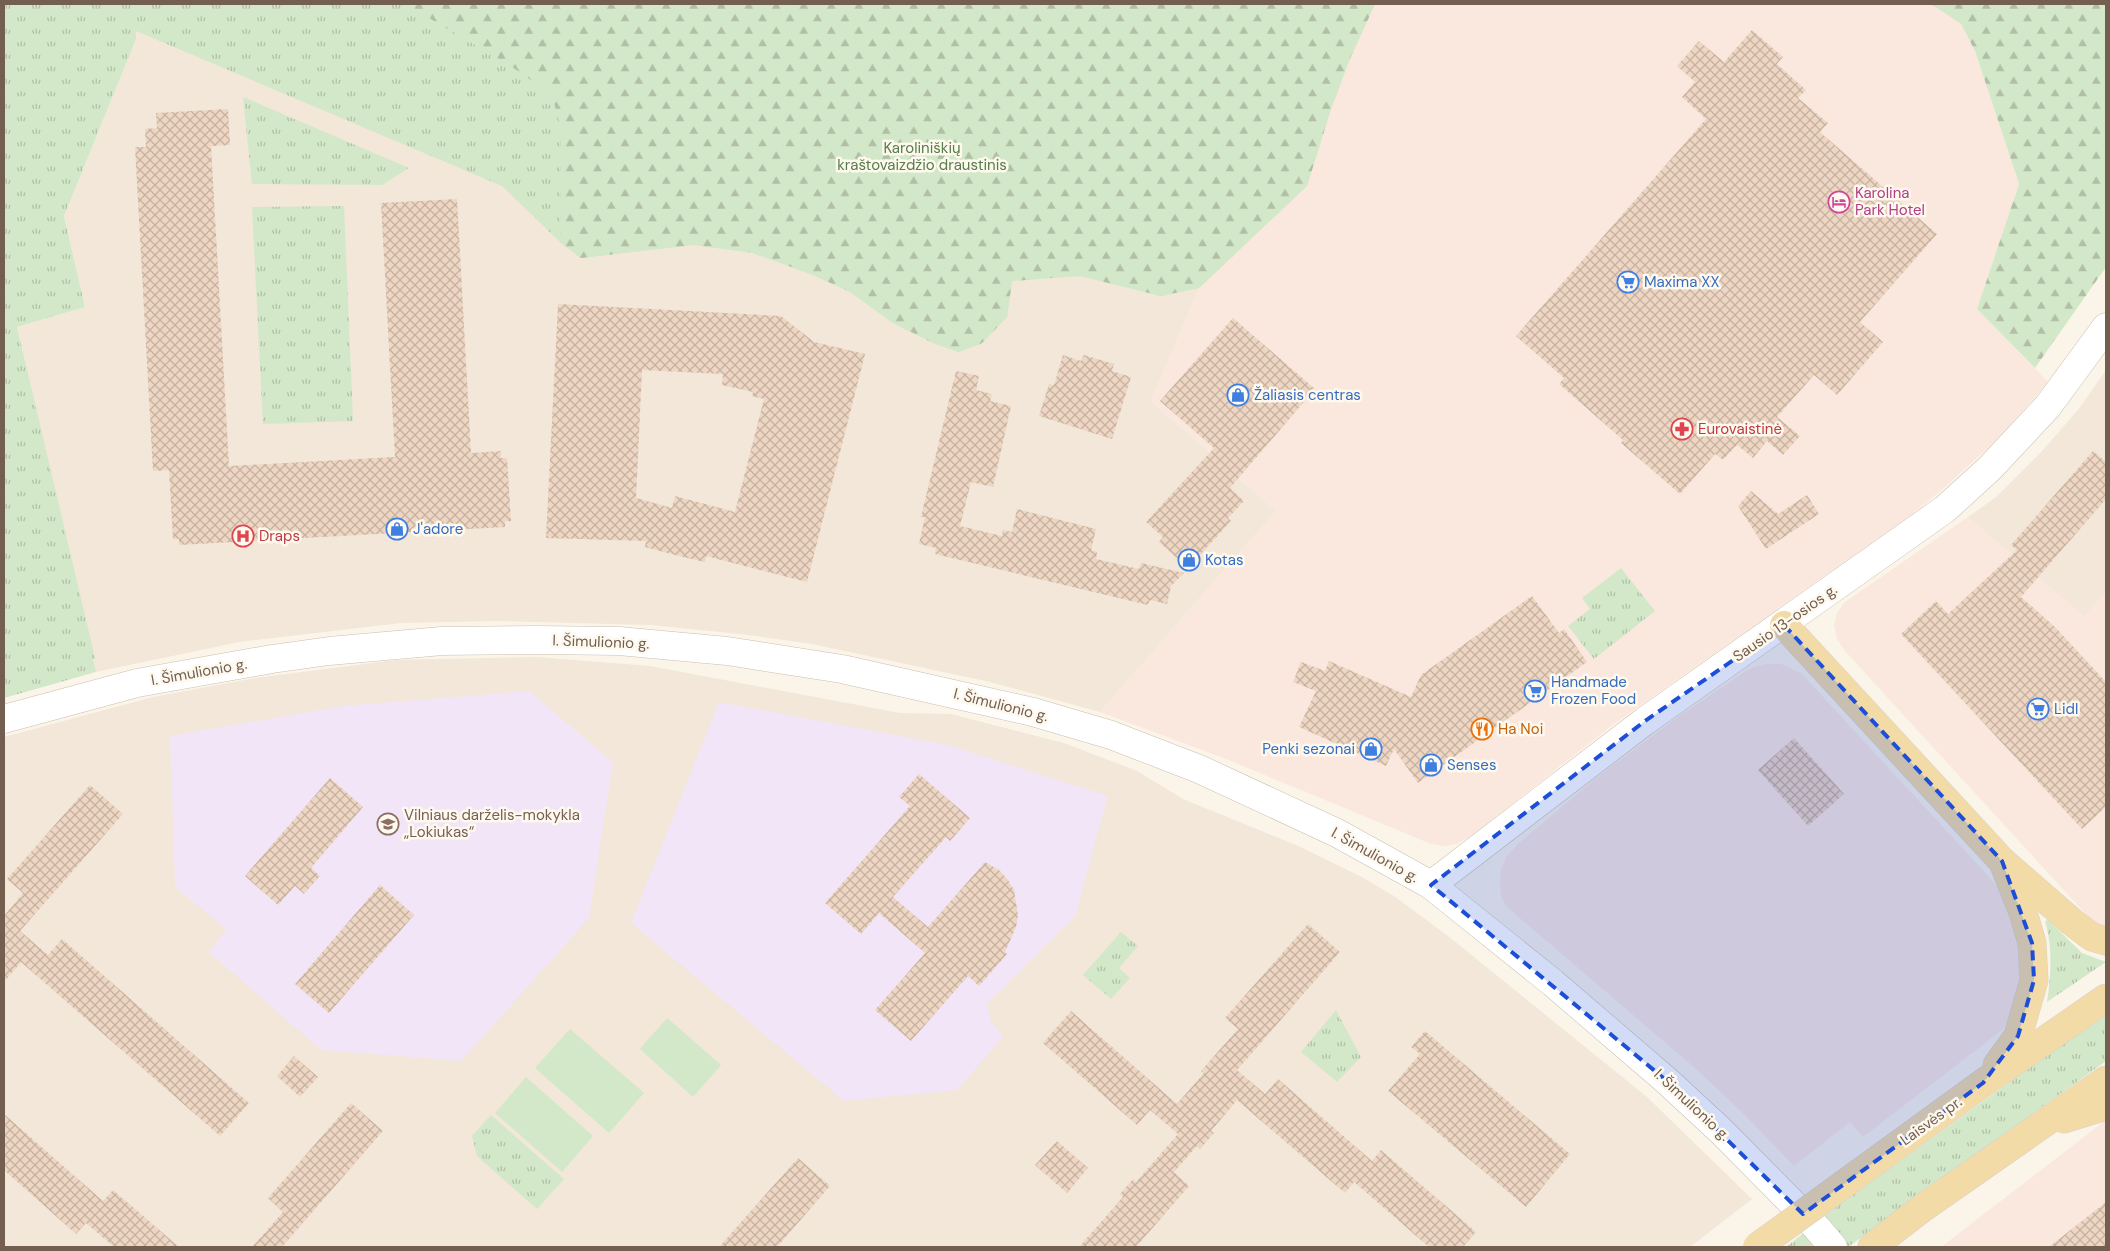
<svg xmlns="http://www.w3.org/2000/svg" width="2110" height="1251" font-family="'DM Sans',sans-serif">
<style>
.residential{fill:#f2e7d8}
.commercial{fill:#fae8de}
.education{fill:#f2e5f7}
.grass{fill:url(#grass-tufts)}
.forest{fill:url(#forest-firs)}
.garden{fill:#d3e8c8}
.building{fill:url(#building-cross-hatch);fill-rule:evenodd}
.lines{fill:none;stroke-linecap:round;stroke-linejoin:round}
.minor-casing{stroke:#ccbeb0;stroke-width:29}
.major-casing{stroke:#d8d2ce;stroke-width:29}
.minor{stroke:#fff;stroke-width:28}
.major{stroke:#f3dba7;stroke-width:28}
.major-bridge-casing{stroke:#d8d2ce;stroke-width:29;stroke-linecap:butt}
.major-bridge{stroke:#f3dba7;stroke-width:28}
.marked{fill:#1d4ed8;fill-opacity:0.2;stroke:#1d4ed8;stroke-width:4;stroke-dasharray:10 6;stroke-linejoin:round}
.labels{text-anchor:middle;stroke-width:5;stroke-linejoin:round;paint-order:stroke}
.park-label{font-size:15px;fill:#567d4a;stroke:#fef9ef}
.hotel-label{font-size:15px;fill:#b23c85;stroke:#fef9ef;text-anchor:start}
.shop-label{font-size:15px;fill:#366cbe;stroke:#fef9ef;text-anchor:start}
.health-label{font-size:15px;fill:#be3a42;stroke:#fef9ef;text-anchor:start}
.street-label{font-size:15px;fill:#735e4f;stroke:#fef9ef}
.food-label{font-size:15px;fill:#c56008;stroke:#fef9ef;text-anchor:start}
.education-label{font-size:15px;fill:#785e54;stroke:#fef9ef;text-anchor:start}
</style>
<defs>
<pattern id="grass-tufts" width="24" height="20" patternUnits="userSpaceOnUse" patternTransform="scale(1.25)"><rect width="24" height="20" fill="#d3e8c8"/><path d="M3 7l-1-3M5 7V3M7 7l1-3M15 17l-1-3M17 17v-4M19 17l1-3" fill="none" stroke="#b0bfa5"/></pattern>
<pattern id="forest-firs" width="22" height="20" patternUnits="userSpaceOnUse" patternTransform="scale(1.25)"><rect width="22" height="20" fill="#d3e8c8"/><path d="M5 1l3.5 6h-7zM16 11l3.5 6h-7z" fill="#b0bfa5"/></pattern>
<pattern id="building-cross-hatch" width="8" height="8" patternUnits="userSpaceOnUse" patternTransform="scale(1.25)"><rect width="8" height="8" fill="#eed6c3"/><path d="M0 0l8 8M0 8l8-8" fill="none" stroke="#c5b1a1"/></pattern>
</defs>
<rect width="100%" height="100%" fill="#fbf5e9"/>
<g class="residential">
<polygon points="135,4 405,4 581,258 694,245 753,253 813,275 850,292 893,323 933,343 1012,281 1080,276 1161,296 1199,288 1151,401 1276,511 1100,712 990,682 812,644 740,634 650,625 498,621 401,623 239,642 96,672 17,327 85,307 64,216 136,39"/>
<polygon points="2106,370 2106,591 2084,617 1968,517 1996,497 2042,451 2078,410"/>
<polygon points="537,657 650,666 900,713 951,714 1064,743 1137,771 1183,799 1296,845 1360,876 1394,896 1448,936 1647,1097 1752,1199 1690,1247 4,1247 4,737 153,697 255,678 396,660"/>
</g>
<g class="commercial">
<polygon points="1375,4 1931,4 1961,24 1975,51 2019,184 1977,309 2048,382 2021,413 1991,445 1944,488 1912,514 1610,727 1470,837 1456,844 1444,846 1431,844 1226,759 1100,712 1276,511 1151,401 1199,288 1307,186 1331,109 1349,61"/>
<polygon points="1968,517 2084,616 2106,591 2106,929 2092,921 1844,650 1837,639 1834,625 1837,613 1845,602"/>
<polygon points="1768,664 1781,664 1801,673 1990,878 2014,908 2024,979 2006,1027 1863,1137 1850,1122 1794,1166 1746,1116 1695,1068 1506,906 1501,896 1500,883 1501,869 1506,857 1519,843 1595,779 1675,719 1743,673 1756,666"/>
<polygon points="2106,1120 2106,1247 1941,1247 1950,1240"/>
</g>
<g class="education">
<polygon points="529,691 613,762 589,918 461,1061 321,1050 209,952 226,929 175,887 170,736 343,706"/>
<polygon points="719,702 948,745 1108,796 1075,916 987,1004 991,1021 1003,1037 957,1090 844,1101 631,923"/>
</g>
<g class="grass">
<polygon points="4,4 1375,4 1349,61 1331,109 1307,186 1199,288 1161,296 1080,276 1012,281 1007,317 982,343 959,352 933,343 893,323 850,292 813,275 753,253 694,245 581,258 560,242 502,186 136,31 136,39 64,216 85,307 17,327 95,658 93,659 96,672 4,698"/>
<polygon points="243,97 409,168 382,185 252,184"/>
<polygon points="344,206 353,421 263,424 252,207"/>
<polygon points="1621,568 1655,611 1594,659 1568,626 1590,609 1582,598"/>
<path d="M2048,920L2082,953L2106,962L2047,1002C2051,975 2053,948 2045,921Z"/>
<polygon points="1121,932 1138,946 1119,968 1130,978 1111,999 1083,975"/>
<polygon points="1336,1010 1361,1057 1337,1082 1301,1052"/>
<polygon points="2106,1013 2106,1061 1848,1247 1786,1247 1835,1208"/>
<polygon points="491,1115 564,1179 537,1209 477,1156 472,1136"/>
</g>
<g class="forest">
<polygon points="405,4 1375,4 1349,61 1331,109 1307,186 1199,288 1161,296 1080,276 1012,281 1007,317 982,343 959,352 933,343 893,323 850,292 813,275 753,253 694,245 581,258 560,242 561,129 552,95 508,64"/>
<polygon points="1931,4 2106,4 2106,267 2035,368 1977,309 2019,184 1975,51 1961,24"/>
</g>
<g class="garden">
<polygon points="667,1018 721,1065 693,1097 640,1049"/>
<polygon points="570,1029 644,1093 609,1133 535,1068"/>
<polygon points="526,1077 593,1136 562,1172 495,1113"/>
</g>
<g class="building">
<polygon points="1752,30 1783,57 1777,64 1806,90 1798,98 1828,123 1820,132 1937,234 1860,322 1883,342 1837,395 1814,375 1777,417 1800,436 1783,455 1767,441 1753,458 1737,445 1723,460 1715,454 1680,494 1621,443 1623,440 1559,384 1564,378 1516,336 1706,119 1682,97 1695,82 1677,66 1699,41 1724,62"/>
<polygon points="228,109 230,145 211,146 229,466 395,457 381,203 457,199 471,453 501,451 501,458 507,458 511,521 505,521 505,527 179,545 179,539 173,539 169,470 153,471 135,147 146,147 145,129 157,128 156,113"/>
<path d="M558,304L781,316L814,342L865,354L807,582L706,556L705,562L679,556L645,547L646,541L546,538ZM642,370L723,374L722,385L753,392L752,396L764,399L735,512L675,496L672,508L636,498Z"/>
<polygon points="1233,318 1315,389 1230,488 1244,501 1228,518 1231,521 1188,568 1159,542 1163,537 1146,522 1214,448 1160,401"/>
<polygon points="1063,355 1081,361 1084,355 1114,364 1112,371 1131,377 1112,439 1039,416 1049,384 1054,385"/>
<polygon points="956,371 979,376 976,390 992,394 990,401 1011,406 993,487 971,482 960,526 1002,536 1003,530 1012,532 1017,509 1096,529 1091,550 1097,552 1096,559 1139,569 1141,563 1184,573 1171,586 1167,604 1150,600 1148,605 935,554 936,548 919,544 925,517 921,517"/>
<polygon points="2093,451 2106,462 2106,499 2021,597 2055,627 2106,682 2106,807 2082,829 1901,634 1936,601 1948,614 2017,550 2011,545"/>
<polygon points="1751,491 1778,514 1807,495 1819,514 1766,549 1738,506"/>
<polygon points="1532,596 1559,633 1564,629 1587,662 1418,783 1394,749 1386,766 1299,727 1316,691 1293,682 1301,662 1325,671 1329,661 1411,697 1421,675"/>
<polygon points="1794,738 1844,794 1808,826 1758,770"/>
<polygon points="919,774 970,818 950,841 946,837 893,897 928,927 985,862 999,870 1008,880 1014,890 1018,915 1016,927 1005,952 1007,954 979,986 968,976 911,1041 875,1010 925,953 879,913 861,934 825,903 910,806 899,797"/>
<polygon points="330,778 363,807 311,868 320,876 304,894 295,886 278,905 245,876"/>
<polygon points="90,785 123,814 20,931 48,955 62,939 249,1103 220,1136 21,962 4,982 4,916 23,893 7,879"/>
<polygon points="380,885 414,915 329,1013 295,984"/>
<polygon points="1308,924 1340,952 1237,1070 1265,1094 1278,1079 1372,1161 1381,1150 1476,1232 1463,1247 1429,1247 1354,1182 1345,1193 1237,1100 1211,1131 1214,1133 1200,1149 1197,1146 1174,1172 1189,1186 1136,1247 1079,1247 1123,1197 1120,1194 1133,1179 1136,1182 1178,1134 1150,1110 1137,1125 1043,1043 1071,1011 1177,1104 1204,1073 1201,1071 1238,1029 1225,1018"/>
<polygon points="1425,1031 1570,1154 1526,1207 1388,1091 1420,1054 1411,1047"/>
<polygon points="294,1056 318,1077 300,1097 277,1076"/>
<polygon points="351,1103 383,1131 282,1247 252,1247 283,1212 268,1198"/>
<polygon points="4,1114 103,1201 113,1190 179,1247 114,1247 86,1223 76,1234 4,1170"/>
<polygon points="1057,1141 1088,1168 1067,1193 1035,1165"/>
<polygon points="798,1158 830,1186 777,1247 719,1247"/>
<polygon points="2106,1202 2106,1247 2049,1247"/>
</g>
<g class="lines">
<g class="minor-casing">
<g id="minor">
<polyline points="4,719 137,683 272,659 329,651 442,641 536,640 619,641 727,651 842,669 1033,712 1111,735 1199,769 1337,833 1431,885 1553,983 1667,1081 1721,1131 1817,1228 1833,1247"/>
<polyline points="1431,885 1645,721 1945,509 1989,469 2048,406 2106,327"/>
</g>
</g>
<g class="major-casing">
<g id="major">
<polyline points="1784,625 2002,861 2072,922 2092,937 2106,941"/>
<polyline points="1997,1065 2018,1036 2034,980 2032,943 2023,912 2005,867"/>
<polyline points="2064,1119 2106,1106"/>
<polyline points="1884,1155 1983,1083 2106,998"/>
<polyline points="1872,1247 1924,1207 2106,1080"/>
</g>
</g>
<use href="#minor" class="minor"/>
<use href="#major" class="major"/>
<g class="major-bridge-casing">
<polyline id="major-bridge" points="1757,1247 1884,1155"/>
</g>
<use href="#major-bridge" class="major-bridge"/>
</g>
<path class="marked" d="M1784,625L2002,861L2032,943L2034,980L2018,1036L1983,1083L1803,1214L1667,1081L1431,885L1645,721Z"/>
<defs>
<g id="hotel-ring" transform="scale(1.125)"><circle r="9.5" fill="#fef9ef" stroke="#d1479c" stroke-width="1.5"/><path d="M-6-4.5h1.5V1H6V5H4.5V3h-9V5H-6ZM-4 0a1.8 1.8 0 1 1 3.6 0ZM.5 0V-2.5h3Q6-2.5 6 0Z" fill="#d1479c"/></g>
<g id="supermarket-ring" transform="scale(1.125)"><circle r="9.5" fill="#fef9ef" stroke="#3f7fe0" stroke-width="1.5"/><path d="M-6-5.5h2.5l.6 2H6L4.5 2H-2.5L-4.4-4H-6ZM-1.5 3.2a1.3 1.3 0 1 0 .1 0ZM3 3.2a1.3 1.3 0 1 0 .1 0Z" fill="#3f7fe0"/></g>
<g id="shop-ring" transform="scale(1.125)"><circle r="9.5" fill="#fef9ef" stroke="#3f7fe0" stroke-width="1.5"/><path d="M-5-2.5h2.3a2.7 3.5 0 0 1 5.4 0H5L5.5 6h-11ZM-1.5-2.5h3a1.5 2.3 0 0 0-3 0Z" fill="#3f7fe0"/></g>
<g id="pharmacy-ring" transform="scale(1.125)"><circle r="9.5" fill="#fef9ef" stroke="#e0444e" stroke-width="1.5"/><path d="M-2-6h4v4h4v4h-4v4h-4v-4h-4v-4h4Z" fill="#e0444e"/></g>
<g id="hospital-ring" transform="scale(1.125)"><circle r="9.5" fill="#fef9ef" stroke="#e0444e" stroke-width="1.5"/><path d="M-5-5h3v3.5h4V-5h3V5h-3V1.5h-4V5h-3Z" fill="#e0444e"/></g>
<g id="restaurant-ring" transform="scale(1.125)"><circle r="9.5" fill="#fef9ef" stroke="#e8710a" stroke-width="1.5"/><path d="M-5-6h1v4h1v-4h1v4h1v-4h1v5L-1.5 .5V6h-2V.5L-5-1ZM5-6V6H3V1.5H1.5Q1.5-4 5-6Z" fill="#e8710a"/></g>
<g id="school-ring" transform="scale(1.125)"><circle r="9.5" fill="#fef9ef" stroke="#8d6e63" stroke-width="1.5"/><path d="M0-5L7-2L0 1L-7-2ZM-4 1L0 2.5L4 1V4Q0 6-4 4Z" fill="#8d6e63"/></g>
</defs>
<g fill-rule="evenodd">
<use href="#hotel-ring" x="1839" y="202"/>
<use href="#supermarket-ring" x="1628" y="282"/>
<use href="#shop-ring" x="1238" y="395"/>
<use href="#pharmacy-ring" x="1682" y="429"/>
<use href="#shop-ring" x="397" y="529"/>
<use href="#hospital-ring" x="243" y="536"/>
<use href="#shop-ring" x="1189" y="560"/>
<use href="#supermarket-ring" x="1535" y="691"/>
<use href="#supermarket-ring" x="2038" y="709"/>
<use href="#restaurant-ring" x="1482" y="729"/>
<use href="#shop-ring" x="1371" y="749"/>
<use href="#shop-ring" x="1431" y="765"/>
<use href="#school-ring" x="388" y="824"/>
</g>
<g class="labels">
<g class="park-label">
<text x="922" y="153">Karoliniškių<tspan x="922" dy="17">kraštovaizdžio draustinis</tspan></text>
</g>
<g class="hotel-label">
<text x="1855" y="198">Karolina<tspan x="1855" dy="17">Park Hotel</tspan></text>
</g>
<g class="shop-label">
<text x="1644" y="287">Maxima XX</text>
<text x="1254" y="400">Žaliasis centras</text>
<text x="413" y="534">J'adore</text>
<text x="1205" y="565">Kotas</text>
<text x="1551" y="687">Handmade<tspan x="1551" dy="17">Frozen Food</tspan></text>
<text x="2054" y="714">Lidl</text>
<text x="1355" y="754" text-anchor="end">Penki sezonai</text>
<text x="1447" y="770">Senses</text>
</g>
<g class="health-label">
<text x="1698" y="434">Eurovaistinė</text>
<text x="259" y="541">Draps</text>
</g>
<g class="street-label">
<text transform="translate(1785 623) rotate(-35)" y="5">Sausio 13-osios g.</text>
<text transform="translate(601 642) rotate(2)" y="5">I. Šimulionio g.</text>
<text transform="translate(199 672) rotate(-10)" y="5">I. Šimulionio g.</text>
<text transform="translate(1001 705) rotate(14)" y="5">I. Šimulionio g.</text>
<text transform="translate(1375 855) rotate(29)" y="5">I. Šimulionio g.</text>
<text transform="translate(1692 1105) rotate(43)" y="5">I. Šimulionio g.</text>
<text transform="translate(1931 1121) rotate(-36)" y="5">Laisvės pr.</text>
</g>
<g class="food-label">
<text x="1498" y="734">Ha Noi</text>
</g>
<g class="education-label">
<text x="404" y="820">Vilniaus darželis-mokykla<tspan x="404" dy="17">„Lokiukas“</tspan></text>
</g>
</g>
<rect width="2110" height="1251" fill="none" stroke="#735e4f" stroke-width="10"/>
</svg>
